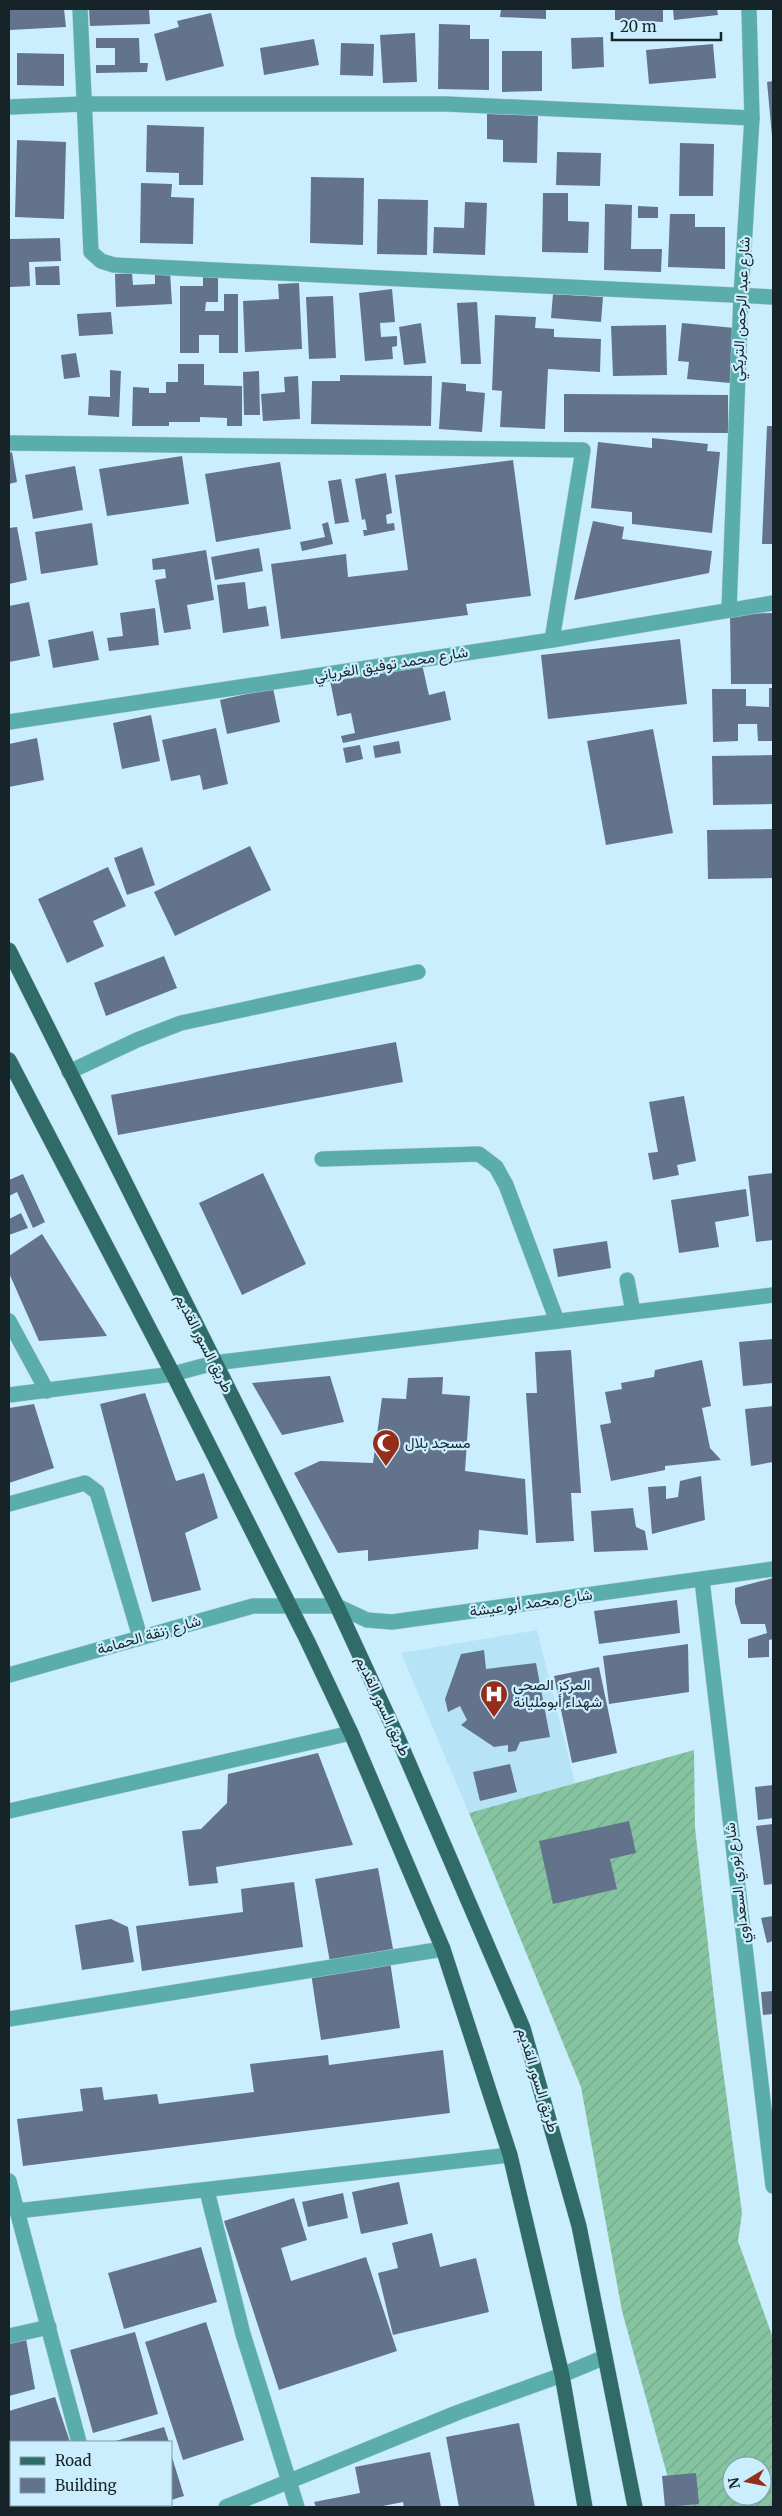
<svg xmlns="http://www.w3.org/2000/svg" width="782" height="2516" font-family="Merriweather,Vazirmatn,serif">
<style>
.built{fill:#b6e3f6}
.garden{fill:url(#garden-furrows);fill-rule:evenodd}
.building{fill:#63738b}
.lines{fill:none;stroke-linecap:round;stroke-linejoin:round}
.minor-casing{stroke:#aacad7;stroke-width:16}
.major-casing{stroke:#aacad7;stroke-width:16}
.minor{stroke:#5aadaa;stroke-width:15}
.major{stroke:#306b68;stroke-width:15}
.labels{text-anchor:middle;stroke-width:4.5;stroke-linejoin:round;paint-order:stroke}
.street-label{font-size:15px;fill:#162429;stroke:#caeefd}
.poi-label{font-size:15px;fill:#162429;stroke:#caeefd;text-anchor:start}
</style>
<defs>
<pattern id="garden-furrows" width="10" height="10" patternUnits="userSpaceOnUse" patternTransform="scale(1.25)"><rect width="10" height="10" fill="#86c4a1"/><path d="M-1 1l2-2M0 10L10 0M9 11l2-2" fill="none" stroke="#73a88b"/></pattern>
</defs>
<rect width="100%" height="100%" fill="#caeefd"/>
<polygon class="built" points="537,1630 575,1783 469,1813 401,1653"/>
<path class="garden" d="M694,1750L695,1828L717,2025L742,2213L738,2241L773,2338V2507H676L622,2311L581,2087L469,1813ZM732,2466H762V2496H732Z"/>
<g class="building">
<polygon points="9,9 64,9 66,27 10,30"/>
<polygon points="89,9 149,9 150,24 90,26"/>
<polygon points="501,9 546,9 546,19 500,17"/>
<polygon points="615,9 663,9 663,22 615,20"/>
<polygon points="673,9 717,9 718,15 674,20"/>
<polygon points="211,13 224,66 166,81 154,34 179,27 177,21"/>
<polygon points="439,24 470,25 470,39 489,39 489,90 438,89"/>
<polygon points="415,33 417,82 383,83 380,35"/>
<polygon points="603,37 604,67 572,69 571,38"/>
<polygon points="96,38 139,38 140,63 148,63 147,72 96,73 96,65 115,65 115,48 96,48"/>
<polygon points="314,39 319,65 264,75 260,48"/>
<polygon points="341,43 374,44 373,76 340,75"/>
<polygon points="713,44 716,78 649,84 646,50"/>
<polygon points="502,51 542,51 542,91 502,92"/>
<polygon points="17,53 64,54 64,86 17,85"/>
<polygon points="773,81 773,136 772,136 767,82"/>
<polygon points="487,114 538,115 537,163 503,162 503,140 487,139"/>
<polygon points="147,125 204,127 203,185 179,185 179,173 146,172"/>
<polygon points="17,140 66,142 64,219 15,217"/>
<polygon points="680,143 714,144 713,196 679,196"/>
<polygon points="557,152 601,153 600,186 556,185"/>
<polygon points="311,177 364,178 363,245 310,243"/>
<polygon points="141,183 172,184 171,197 194,198 193,244 140,243"/>
<polygon points="543,193 568,193 568,221 589,222 588,253 542,252"/>
<polygon points="378,199 428,200 427,255 377,254"/>
<polygon points="465,202 487,203 485,255 433,253 434,227 464,228"/>
<polygon points="605,204 632,205 631,249 662,249 661,272 604,270"/>
<polygon points="638,206 658,207 658,218 638,218"/>
<polygon points="670,214 695,214 695,227 725,227 725,269 668,267"/>
<polygon points="60,238 61,261 29,262 30,286 10,287 9,239"/>
<polygon points="59,266 60,285 36,285 35,267"/>
<polygon points="155,272 170,272 172,304 116,307 115,274 132,273 133,285 155,284"/>
<polygon points="203,274 218,274 218,302 206,302 205,311 224,311 224,294 238,294 238,353 219,353 219,335 199,335 199,353 180,353 180,286 203,286"/>
<polygon points="299,283 302,349 245,352 243,301 279,299 278,284"/>
<polygon points="392,289 395,322 380,323 381,337 397,336 397,346 392,347 393,359 365,361 359,293"/>
<polygon points="553,294 603,297 601,322 551,318"/>
<polygon points="333,296 336,358 309,359 306,297"/>
<polygon points="477,302 481,364 461,364 457,303"/>
<polygon points="111,312 113,334 79,336 77,314"/>
<polygon points="495,315 536,317 535,328 554,329 554,337 601,339 600,372 548,369 545,429 500,427 502,391 492,390"/>
<polygon points="421,323 426,363 404,365 399,327"/>
<polygon points="682,323 735,328 730,383 687,379 689,362 678,361"/>
<polygon points="666,325 667,375 613,376 611,326"/>
<polygon points="76,353 80,377 64,379 61,355"/>
<polygon points="178,364 204,364 204,385 242,386 242,426 227,426 227,418 200,417 200,422 169,422 169,426 132,426 133,387 149,388 149,393 166,393 166,382 178,382"/>
<polygon points="110,370 121,371 119,417 88,415 89,396 110,397"/>
<polygon points="259,371 260,415 244,415 243,372"/>
<polygon points="340,375 432,376 431,426 311,424 312,381 340,381"/>
<polygon points="298,376 300,419 263,421 261,394 285,392 284,377"/>
<polygon points="442,382 466,384 466,391 485,393 482,432 439,429"/>
<polygon points="564,394 728,395 728,433 564,432"/>
<polygon points="767,426 773,426 773,544 762,544"/>
<polygon points="652,438 708,444 707,451 720,452 712,533 632,524 632,512 591,508 598,442 652,448"/>
<polygon points="12,452 17,482 9,484 9,453"/>
<polygon points="182,456 189,504 107,516 99,469"/>
<polygon points="513,460 531,596 466,604 468,615 281,639 271,564 346,554 348,577 408,570 395,475"/>
<polygon points="280,462 291,529 216,542 205,474"/>
<polygon points="75,466 83,510 33,519 25,475"/>
<polygon points="386,473 392,513 386,515 387,524 394,523 395,530 364,536 363,530 367,530 365,519 362,520 355,479"/>
<polygon points="341,479 349,522 335,524 328,481"/>
<polygon points="593,521 624,527 622,539 712,551 709,573 574,600"/>
<polygon points="328,522 333,544 302,551 300,542 325,537 322,524"/>
<polygon points="92,523 98,565 41,574 35,532"/>
<polygon points="17,527 27,580 9,584 9,528"/>
<polygon points="259,548 263,571 215,580 211,557"/>
<polygon points="206,550 214,600 187,605 191,629 164,633 155,580 166,578 165,569 153,570 152,559"/>
<polygon points="245,582 248,609 266,606 269,626 223,633 217,585"/>
<polygon points="29,602 40,656 9,662 9,606"/>
<polygon points="155,608 159,645 109,651 107,638 123,636 120,613"/>
<polygon points="773,613 773,684 731,684 730,614"/>
<polygon points="93,631 99,660 53,668 48,640"/>
<polygon points="680,639 687,704 548,719 541,655"/>
<polygon points="421,660 429,695 445,691 451,720 343,743 341,736 355,733 351,713 337,716 330,680"/>
<polygon points="273,688 280,722 227,734 220,700"/>
<polygon points="769,688 773,688 773,741 758,741 757,724 738,724 738,741 713,742 712,689 746,689 746,706 769,707"/>
<polygon points="151,715 160,761 122,769 113,723"/>
<polygon points="216,728 228,784 203,790 200,775 171,781 162,740"/>
<polygon points="653,729 673,833 606,845 587,741"/>
<polygon points="37,738 44,780 9,787 9,744"/>
<polygon points="399,741 401,753 375,758 373,746"/>
<polygon points="360,745 363,759 346,763 343,748"/>
<polygon points="773,755 773,804 713,805 712,756"/>
<polygon points="773,829 773,878 708,879 707,830"/>
<polygon points="250,846 271,890 175,936 154,892"/>
<polygon points="142,847 155,885 127,895 114,858"/>
<polygon points="108,867 126,906 93,921 104,946 67,963 38,899"/>
<polygon points="164,956 177,988 106,1016 94,983"/>
<polygon points="396,1042 403,1082 118,1135 111,1095"/>
<polygon points="684,1096 696,1161 677,1165 679,1175 653,1180 648,1153 658,1152 649,1102"/>
<polygon points="263,1173 306,1264 242,1295 199,1203"/>
<polygon points="773,1173 773,1240 756,1242 748,1176"/>
<polygon points="23,1174 45,1222 33,1228 17,1192 9,1196 9,1180"/>
<polygon points="746,1189 749,1216 715,1222 719,1247 679,1253 671,1200"/>
<polygon points="21,1213 28,1228 9,1235 9,1219"/>
<polygon points="42,1234 107,1336 39,1341 9,1273 9,1256"/>
<polygon points="607,1241 611,1268 558,1277 553,1249"/>
<polygon points="773,1339 773,1383 743,1386 739,1342"/>
<polygon points="571,1350 581,1493 571,1493 574,1541 536,1543 526,1393 537,1393 535,1352"/>
<polygon points="702,1360 711,1406 702,1408 710,1448 721,1460 665,1466 665,1470 611,1481 600,1425 611,1423 605,1392 622,1389 621,1383 654,1377 655,1370"/>
<polygon points="330,1376 344,1422 282,1435 252,1383"/>
<polygon points="443,1377 442,1394 470,1396 465,1471 525,1479 528,1535 479,1530 478,1549 368,1561 368,1550 338,1553 294,1473 320,1461 373,1463 382,1398 406,1399 408,1378"/>
<polygon points="145,1393 176,1481 204,1473 218,1518 185,1533 201,1590 152,1602 100,1404"/>
<polygon points="34,1404 54,1468 9,1483 9,1408"/>
<polygon points="773,1406 773,1462 751,1466 745,1409"/>
<polygon points="701,1476 705,1520 652,1534 648,1487 666,1486 666,1499 678,1497 680,1481"/>
<polygon points="633,1508 636,1527 645,1531 648,1550 594,1552 591,1511"/>
<polygon points="773,1578 773,1639 769,1640 769,1657 748,1658 748,1639 767,1633 765,1624 741,1624 735,1603 735,1588"/>
<polygon points="677,1600 680,1633 599,1644 594,1611"/>
<polygon points="688,1644 689,1692 609,1704 603,1656"/>
<polygon points="484,1650 486,1669 536,1663 550,1737 520,1742 516,1751 508,1752 508,1745 494,1747 461,1725 467,1720 460,1706 448,1712 445,1699 461,1654"/>
<polygon points="599,1667 617,1753 572,1763 554,1676"/>
<polygon points="318,1753 353,1845 216,1867 218,1883 189,1886 182,1831 201,1829 227,1803 228,1774"/>
<polygon points="510,1764 517,1792 480,1801 473,1772"/>
<polygon points="773,1785 773,1818 758,1820 755,1787"/>
<polygon points="629,1821 636,1853 610,1859 617,1889 553,1904 539,1841"/>
<polygon points="773,1824 773,1884 764,1885 756,1826"/>
<polygon points="378,1868 393,1949 330,1962 315,1879"/>
<polygon points="294,1882 303,1947 142,1971 136,1926 243,1912 241,1889"/>
<polygon points="773,1916 773,1941 767,1943 761,1918"/>
<polygon points="111,1919 128,1927 134,1962 82,1970 75,1925"/>
<polygon points="390,1961 400,2028 321,2040 311,1973"/>
<polygon points="773,1991 773,2014 763,2015 761,1992"/>
<polygon points="443,2050 450,2113 23,2166 17,2119 83,2111 80,2089 102,2087 104,2100 157,2094 159,2104 254,2092 250,2064 328,2055 329,2065"/>
<polygon points="399,2182 408,2224 361,2234 352,2192"/>
<polygon points="343,2193 348,2218 308,2227 302,2202"/>
<polygon points="294,2198 307,2240 281,2248 291,2281 366,2257 397,2351 279,2390 224,2221"/>
<polygon points="432,2233 440,2267 476,2258 489,2312 393,2335 378,2273 398,2268 392,2243"/>
<polygon points="201,2247 217,2302 124,2329 108,2273"/>
<polygon points="206,2322 244,2440 183,2460 145,2342"/>
<polygon points="135,2332 158,2414 93,2433 70,2350"/>
<polygon points="26,2339 35,2389 9,2396 9,2343"/>
<polygon points="55,2397 70,2442 11,2442 11,2492 9,2485 9,2411"/>
<polygon points="519,2423 535,2507 459,2507 446,2437"/>
<polygon points="164,2427 169,2442 112,2442"/>
<polygon points="430,2452 441,2507 404,2507 403,2502 378,2507 316,2507 314,2502 360,2493 355,2467"/>
<polygon points="171,2454 184,2496 171,2500"/>
<polygon points="696,2473 699,2504 665,2507 662,2476"/>
<polygon points="15,2505 90,2505 91,2507 16,2507"/>
<polygon points="117,2505 152,2505 117,2507"/>
</g>
<g class="lines">
<g class="minor-casing">
<g id="minor">
<polyline points="80,9 91,252 101,261 114,265 773,297"/>
<polyline points="9,107 83,104 446,104 752,118"/>
<polyline points="9,443 583,450 552,640"/>
<polyline points="729,610 741,296 752,118 749,9"/>
<polyline points="9,722 552,640 773,603"/>
<polyline points="69,1072 137,1040 181,1023 418,972"/>
<polyline points="322,1159 479,1154 496,1167 506,1185 557,1321"/>
<polyline points="627,1280 633,1312"/>
<polyline points="9,1321 47,1391"/>
<polyline points="9,1395 173,1374 214,1363 773,1295"/>
<polyline points="9,1504 85,1483 97,1492 140,1637"/>
<polyline points="702,1580 773,2186"/>
<polyline points="9,1675 253,1606 337,1606 367,1620 392,1622 773,1569"/>
<polyline points="9,1811 351,1733"/>
<polyline points="9,2019 443,1949"/>
<polyline points="9,2181 79,2442"/>
<polyline points="207,2191 243,2334 297,2507"/>
<polyline points="17,2211 510,2155"/>
<polyline points="9,2336 49,2327"/>
<polyline points="99,2505 100,2507"/>
<polyline points="226,2507 459,2412 562,2375 605,2357"/>
</g>
</g>
<g class="major-casing">
<g id="major">
<polyline points="9,950 337,1606 397,1736 523,2028 579,2226 635,2507"/>
<polyline points="9,1060 173,1374 307,1640 351,1733 443,1949 510,2155 562,2375 585,2507"/>
</g>
</g>
<use href="#minor" class="minor"/>
<use href="#major" class="major"/>
</g>
<defs>
<g id="mosque-pin" transform="scale(1.4375)"><path d="M0 17L-7.5 6A9.5 9.5 0 1 1 7.5 6Z" fill="#962c1a" stroke="#caeefd"/><path d="M3.5-4.9A6 6 0 1 0 3.5 4.9A5 5 0 1 1 3.5-4.9Z" fill="#fff"/></g>
<g id="hospital-pin" transform="scale(1.4375)"><path d="M0 17L-7.5 6A9.5 9.5 0 1 1 7.5 6Z" fill="#962c1a" stroke="#caeefd"/><path d="M-5-5h3v3.5h4V-5h3V5h-3V1.5h-4V5h-3Z" fill="#fff"/></g>
</defs>
<g fill-rule="evenodd">
<use href="#mosque-pin" x="386" y="1443"/>
<use href="#hospital-pin" x="494" y="1694"/>
</g>
<g class="labels">
<g class="street-label">
<text transform="translate(741 309) rotate(-87)" y="5">شارع عبد الرحمن التريكي</text>
<text transform="translate(391 664) rotate(-9)" y="5">شارع محمد توفيق الغرياني</text>
<text transform="translate(204 1343) rotate(63)" y="5">طريق السور القديم</text>
<text transform="translate(531 1603) rotate(-8)" y="5">شارع محمد أبو عيشة</text>
<text transform="translate(149 1635) rotate(-16)" y="5">شارع زنقة الحمامة</text>
<text transform="translate(383 1706) rotate(65)" y="5">طريق السور القديم</text>
<text transform="translate(737 1883) rotate(-97)" y="5">شارع نوري السعداوي</text>
<text transform="translate(538 2080) rotate(73)" y="5">طريق السور القديم</text>
</g>
<g class="poi-label">
<text x="405" y="1448">مسجد بلال</text>
<text x="513" y="1690">المركز الصحي<tspan x="513" dy="17">شهداء أبومليانة</tspan></text>
</g>
</g>
<rect width="782" height="2516" fill="none" stroke="#162429" stroke-width="20"/>
<rect x="10" y="2441" width="162" height="65" fill="#caeefd" stroke="#829da8"/>
<rect x="20" y="2457" width="25" height="8" fill="#306b68" stroke="#829da8"/>
<text x="55" y="2466" font-size="15" fill="#162429">Road</text>
<rect x="20" y="2478" width="25" height="15" fill="#63738b" stroke="#829da8"/>
<text x="55" y="2491" font-size="15" fill="#162429">Building</text>
<g transform="translate(747 2481) rotate(260)"><circle r="24" fill="#caeefd" stroke="#829da8"/>
<path d="M0-4L9 19L0 12L-9 19Z" fill="#962c1a"/>
<text y="-8" font-size="14" font-weight="bold" text-anchor="middle" fill="#162429">N</text>
</g>
<path d="M612 32v8h109v-8" fill="none" stroke="#162429" stroke-width="2.5"/>
<text x="620" y="32" font-size="15" fill="#162429" stroke="#caeefd" stroke-width="4" paint-order="stroke">20 m</text>
</svg>
